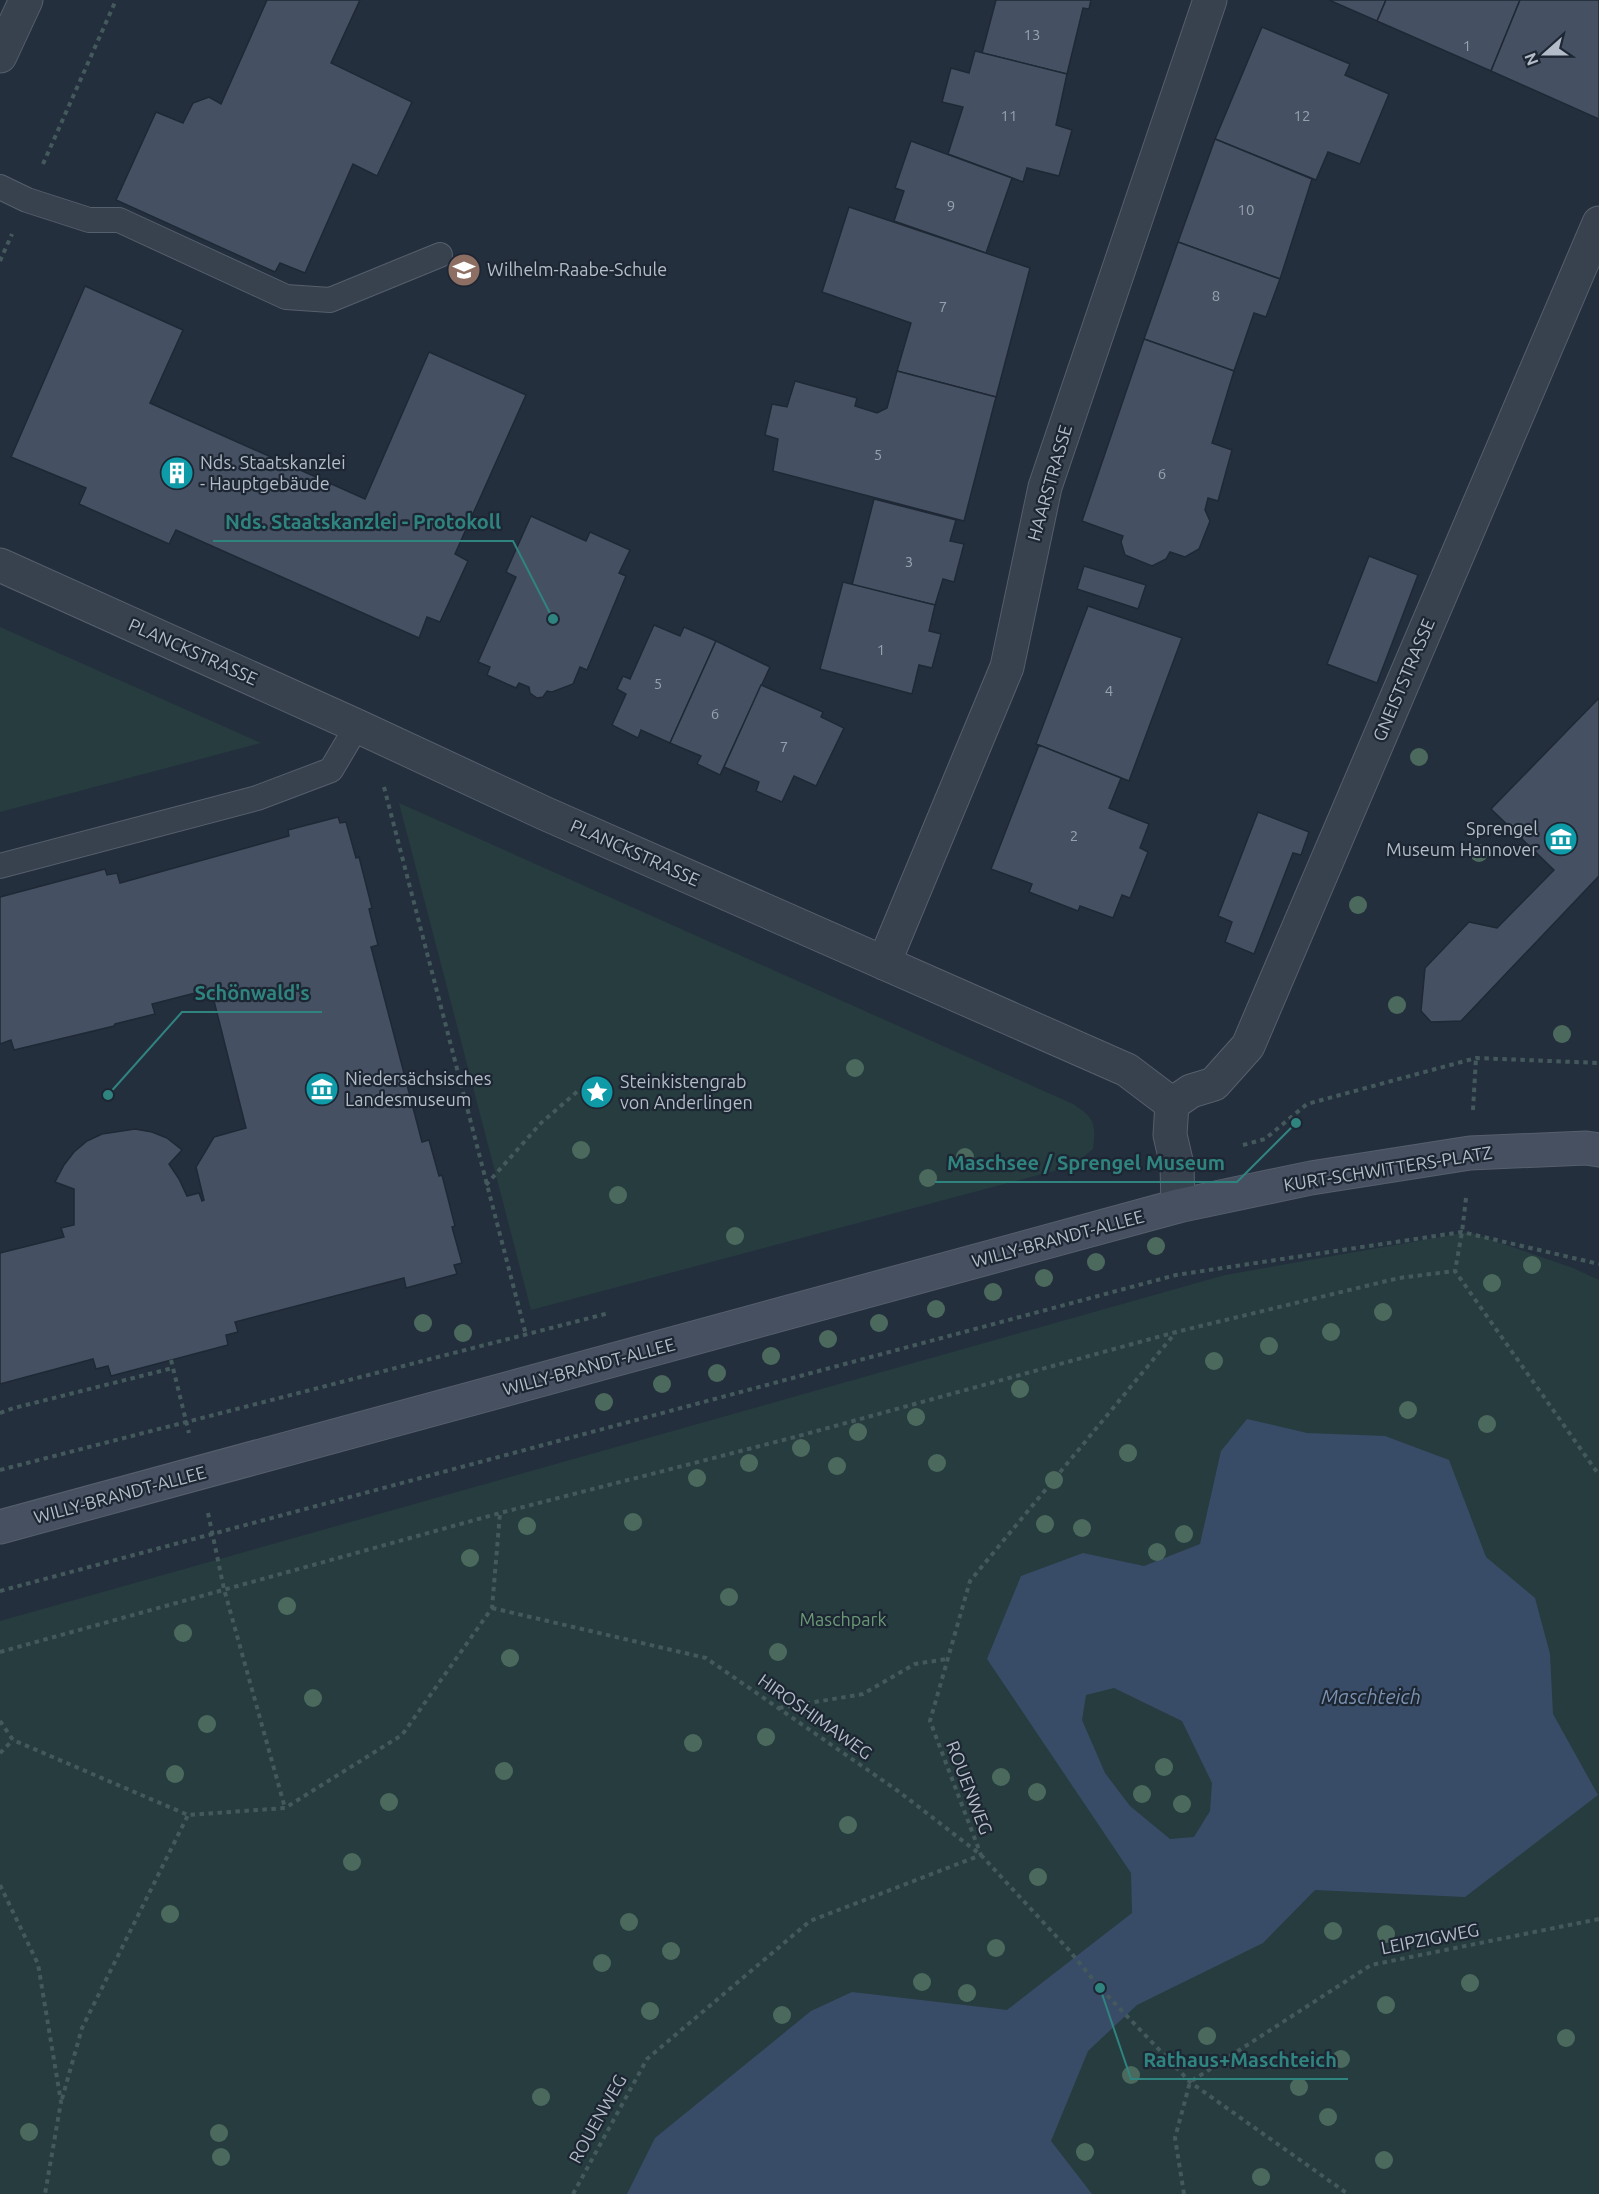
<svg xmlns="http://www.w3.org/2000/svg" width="1599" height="2194" font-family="Ubuntu,sans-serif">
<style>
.green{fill:#263c3f}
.water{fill:#394c67;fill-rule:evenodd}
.building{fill:#455162;stroke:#1f2835;stroke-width:1.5}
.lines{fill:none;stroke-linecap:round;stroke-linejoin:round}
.lane-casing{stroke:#565f6c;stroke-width:26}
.street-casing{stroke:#565f6c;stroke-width:35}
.secondary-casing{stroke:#565f6c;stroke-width:35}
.path{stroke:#44595c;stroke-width:4;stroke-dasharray:4.5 4.5;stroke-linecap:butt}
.lane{stroke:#38414e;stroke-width:24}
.street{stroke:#38414e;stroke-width:33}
.secondary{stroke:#465061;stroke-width:33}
.tree{fill:#4b6a5d}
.labels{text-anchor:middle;stroke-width:4.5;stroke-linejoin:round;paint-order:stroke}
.number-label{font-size:15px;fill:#98a1af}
.poi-label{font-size:18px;fill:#b4bcc9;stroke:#1d2633;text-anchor:start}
.street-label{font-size:18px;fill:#b4bcc9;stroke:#1d2633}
.park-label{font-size:18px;fill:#6b9a76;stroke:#1d2633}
.water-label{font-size:20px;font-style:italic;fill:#7c92b1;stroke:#1d2633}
.leader{fill:none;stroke:#308480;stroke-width:2}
.callout-dot{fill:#308480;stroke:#1d2633;stroke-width:2}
.callout-label{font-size:20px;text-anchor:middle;font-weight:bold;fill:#308480;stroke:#1d2633;stroke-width:4.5;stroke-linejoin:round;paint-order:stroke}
</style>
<rect width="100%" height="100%" fill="#242f3e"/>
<g class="green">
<polygon points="0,627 261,743 0,812"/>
<path d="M399,803L1073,1104C1095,1118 1096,1124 1093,1149L1072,1166L531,1310Z"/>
<polygon points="1469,1232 1573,1268 1599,1280 1599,2194 0,2194 0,1621 1225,1275"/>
</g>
<path class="water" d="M1247,1419L1307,1433L1385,1436L1449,1460L1486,1557L1535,1598L1550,1654L1553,1714L1598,1795L1465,1897L1315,1890L1263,1943L1137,2005L1088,2051L1051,2141L1092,2194H627L655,2138L811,2011L852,1992L1007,2010L1132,1913L1131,1873L987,1659L1021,1576L1083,1553L1144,1566L1200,1544L1221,1451ZM1114,1688L1182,1721L1212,1783L1210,1811L1194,1837L1170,1839L1130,1806L1105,1773L1082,1720L1086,1695Z"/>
<g class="building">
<polygon points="267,0 360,0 331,63 412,102 377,176 353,164 305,273 280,263 275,272 116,200 156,112 183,123 193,103 209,97 221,104"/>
<polygon points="996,0 1091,0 1089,9 1083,8 1067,74 982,53"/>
<polygon points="1329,0 1386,0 1377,21"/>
<polygon points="1386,0 1520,0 1491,71 1377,21"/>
<polygon points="1520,0 1599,0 1599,119 1491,71"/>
<polygon points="1262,27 1350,64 1345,75 1389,94 1360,164 1328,152 1316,180 1215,139"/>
<polygon points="975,51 1067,74 1056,125 1072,130 1059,176 1027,168 1023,182 948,154 963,107 942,102 951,68 969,73"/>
<polygon points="1215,139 1312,179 1280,279 1178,242"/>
<polygon points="911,141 1012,178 986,253 894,221 904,191 895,188"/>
<polygon points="849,207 1030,268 996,397 897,371 911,323 822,292"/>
<polygon points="1178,242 1280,279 1266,317 1254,313 1234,371 1144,339"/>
<polygon points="85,286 183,330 150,403 365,499 429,352 526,395 455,554 468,561 440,622 427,617 419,638 176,530 169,544 79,504 86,488 11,457"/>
<polygon points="1144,339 1234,371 1212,443 1232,450 1218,501 1208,498 1205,510 1210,521 1199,549 1185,557 1170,552 1166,559 1152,566 1125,555 1121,542 1123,536 1082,521"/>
<polygon points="897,371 996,397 964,521 773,471 778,439 765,435 772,404 787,407 795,381 857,398 855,406 877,413 887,408"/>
<polygon points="874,499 956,520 950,541 964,544 954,582 943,579 935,605 852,585"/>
<polygon points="531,516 586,541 590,532 630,550 619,573 626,576 587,670 580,667 573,684 552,692 547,691 543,697 537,698 530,693 529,687 519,683 516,688 487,675 490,667 478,662 516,577 506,572"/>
<polygon points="1369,556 1418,575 1377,683 1327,664"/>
<polygon points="1084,566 1146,585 1138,609 1077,589"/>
<polygon points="843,582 935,605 929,631 941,634 932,668 919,665 912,694 820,669"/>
<polygon points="1088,606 1182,638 1129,781 1036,744"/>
<polygon points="654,625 680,636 684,627 716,641 670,743 641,730 638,738 612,725 626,694 617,689 623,676 630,679"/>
<polygon points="716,641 770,667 720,775 697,764 701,756 670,743"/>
<polygon points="761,685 823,712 821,717 844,728 816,786 794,776 782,802 756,791 759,782 724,767"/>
<polygon points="1599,698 1599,876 1461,1021 1431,1022 1421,1011 1425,968 1469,922 1497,928 1554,870 1491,809"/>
<polygon points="1039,745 1121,778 1109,808 1149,824 1140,848 1148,852 1130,898 1122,895 1113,918 1080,906 1078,911 1029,892 1032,884 991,869"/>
<polygon points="1258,812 1309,832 1301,855 1293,853 1254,954 1225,942 1232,922 1218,916"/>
<polygon points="338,817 340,823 346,822 356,858 359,857 372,908 369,909 378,945 371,947 422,1142 429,1140 439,1176 442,1175 455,1226 452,1227 462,1263 454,1265 457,1274 406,1288 404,1278 235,1322 238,1332 226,1335 228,1345 111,1376 108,1366 96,1369 93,1359 0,1384 0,1253 64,1237 61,1228 74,1225 74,1189 55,1182 64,1165 74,1152 87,1141 102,1134 135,1129 152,1132 167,1138 182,1150 169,1164 179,1179 187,1196 199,1193 202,1201 204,1200 196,1167 214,1137 246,1128 211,989 152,1004 155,1014 115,1024 114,1026 14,1050 11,1040 0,1044 0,897 105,869 107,875 117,873 120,883 289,836 288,830"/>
</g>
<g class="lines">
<g class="lane-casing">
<g id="lane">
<polyline points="0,187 27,200 89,220 119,220 286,297 330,300 440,255"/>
<polyline points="0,866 257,798 331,770 357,726"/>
</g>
</g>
<g class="street-casing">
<g id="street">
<polyline points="0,56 26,0"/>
<polyline points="0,565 357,726 544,813 1127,1070 1172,1104"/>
<polyline points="884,963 1007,667 1045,487 1210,0"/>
<polyline points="1172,1104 1191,1091 1214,1084 1248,1046 1599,223"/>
<polyline points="1172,1104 1170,1135 1177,1165 1178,1206"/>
</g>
</g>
<g class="secondary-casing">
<polyline id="secondary" points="0,1527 1178,1206 1311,1178 1470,1153 1586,1148 1599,1150"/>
</g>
<g class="path">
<polyline points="43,164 116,0"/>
<polyline points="0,261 12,234"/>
<polyline points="384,787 526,1335"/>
<polyline points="1473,1110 1476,1058"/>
<polyline points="1243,1145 1265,1139 1307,1104 1476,1058 1599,1063"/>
<polyline points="486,1185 541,1123 578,1091 587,1086 602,1082 610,1085 612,1093 606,1099 592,1102 578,1091"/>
<polyline points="1466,1198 1462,1232 1455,1271 1599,1475"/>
<polyline points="171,1360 189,1433"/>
<polyline points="0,1413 14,1408 173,1368"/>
<polyline points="0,1470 609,1313"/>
<polyline points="208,1513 224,1589 285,1808"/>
<polyline points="0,1591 1176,1275 1462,1232 1599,1264"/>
<polyline points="492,1608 706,1658 898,1791 981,1855 1068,1949 1100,1988 1190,2082 1348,2194"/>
<polyline points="0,1652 500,1513 795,1437 1176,1332 1399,1278 1455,1271"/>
<polyline points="779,1708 863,1694 915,1664 947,1659"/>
<polyline points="0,1721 13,1740 188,1815 285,1808 402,1735 492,1608 500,1513"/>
<polyline points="0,1753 13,1740"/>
<polyline points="0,1885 38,1964 61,2102 45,2194"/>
<polyline points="62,2099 82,2028 188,1815"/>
<polyline points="573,2194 647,2059 810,1921 981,1855 930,1721 970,1581 1176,1332"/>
<polyline points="1184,2194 1175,2138 1190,2082 1371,1965 1599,1919"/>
</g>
<use href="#lane" class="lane"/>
<use href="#street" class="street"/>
<use href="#secondary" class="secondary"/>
</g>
<g class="tree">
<circle cx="1419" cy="757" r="9"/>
<circle cx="1479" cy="853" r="9"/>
<circle cx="1358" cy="905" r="9"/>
<circle cx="1397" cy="1005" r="9"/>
<circle cx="1562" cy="1034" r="9"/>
<circle cx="855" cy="1068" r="9"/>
<circle cx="581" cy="1150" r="9"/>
<circle cx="965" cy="1157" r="9"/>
<circle cx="928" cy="1178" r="9"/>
<circle cx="618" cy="1195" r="9"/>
<circle cx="735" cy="1236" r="9"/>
<circle cx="1156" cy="1246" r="9"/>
<circle cx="1096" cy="1262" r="9"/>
<circle cx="1532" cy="1265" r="9"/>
<circle cx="1044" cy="1278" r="9"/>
<circle cx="1492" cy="1283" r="9"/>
<circle cx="993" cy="1292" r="9"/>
<circle cx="936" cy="1309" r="9"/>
<circle cx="1383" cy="1312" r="9"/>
<circle cx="423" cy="1323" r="9"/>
<circle cx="879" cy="1323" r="9"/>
<circle cx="1331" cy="1332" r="9"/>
<circle cx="463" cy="1333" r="9"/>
<circle cx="828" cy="1339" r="9"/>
<circle cx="1269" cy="1346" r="9"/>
<circle cx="771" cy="1356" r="9"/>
<circle cx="1214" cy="1361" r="9"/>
<circle cx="717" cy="1373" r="9"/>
<circle cx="662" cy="1384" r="9"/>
<circle cx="1020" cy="1389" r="9"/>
<circle cx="604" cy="1402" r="9"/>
<circle cx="1408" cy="1410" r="9"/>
<circle cx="916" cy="1417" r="9"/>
<circle cx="1487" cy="1424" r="9"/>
<circle cx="858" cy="1432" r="9"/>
<circle cx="801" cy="1448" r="9"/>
<circle cx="1128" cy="1453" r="9"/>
<circle cx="749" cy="1463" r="9"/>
<circle cx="937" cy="1463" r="9"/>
<circle cx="837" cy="1466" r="9"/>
<circle cx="697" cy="1478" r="9"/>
<circle cx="1054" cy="1480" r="9"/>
<circle cx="633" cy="1522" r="9"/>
<circle cx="1045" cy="1524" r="9"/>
<circle cx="527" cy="1526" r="9"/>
<circle cx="1082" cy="1528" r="9"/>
<circle cx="1184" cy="1534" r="9"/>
<circle cx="1157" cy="1552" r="9"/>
<circle cx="470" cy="1558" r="9"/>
<circle cx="729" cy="1597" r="9"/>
<circle cx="287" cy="1606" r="9"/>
<circle cx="183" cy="1633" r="9"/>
<circle cx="778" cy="1652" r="9"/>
<circle cx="510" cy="1658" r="9"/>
<circle cx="313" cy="1698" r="9"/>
<circle cx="207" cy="1724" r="9"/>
<circle cx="766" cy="1737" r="9"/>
<circle cx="693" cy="1743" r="9"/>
<circle cx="1164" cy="1767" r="9"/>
<circle cx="504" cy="1771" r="9"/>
<circle cx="175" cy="1774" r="9"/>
<circle cx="1001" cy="1777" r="9"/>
<circle cx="1037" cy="1792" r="9"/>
<circle cx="1142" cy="1794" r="9"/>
<circle cx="389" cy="1802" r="9"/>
<circle cx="1182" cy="1804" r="9"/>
<circle cx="848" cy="1825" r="9"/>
<circle cx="352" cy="1862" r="9"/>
<circle cx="1038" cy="1877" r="9"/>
<circle cx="170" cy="1914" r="9"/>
<circle cx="629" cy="1922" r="9"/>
<circle cx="1333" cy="1931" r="9"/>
<circle cx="1386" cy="1934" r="9"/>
<circle cx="996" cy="1948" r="9"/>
<circle cx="671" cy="1951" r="9"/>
<circle cx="602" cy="1963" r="9"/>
<circle cx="922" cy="1982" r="9"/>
<circle cx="1470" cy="1983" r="9"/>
<circle cx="967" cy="1993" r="9"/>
<circle cx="1386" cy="2005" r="9"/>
<circle cx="650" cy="2011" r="9"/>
<circle cx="782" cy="2015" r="9"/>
<circle cx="1207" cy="2036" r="9"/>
<circle cx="1566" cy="2038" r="9"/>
<circle cx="1341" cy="2059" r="9"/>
<circle cx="1131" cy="2075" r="9"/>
<circle cx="1299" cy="2087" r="9"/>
<circle cx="541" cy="2097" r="9"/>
<circle cx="1328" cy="2117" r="9"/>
<circle cx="29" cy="2132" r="9"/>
<circle cx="219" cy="2133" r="9"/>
<circle cx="1085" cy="2152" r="9"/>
<circle cx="221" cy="2157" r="9"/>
<circle cx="1384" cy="2160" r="9"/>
<circle cx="1261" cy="2177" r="9"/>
</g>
<defs>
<g id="school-disc" transform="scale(1.725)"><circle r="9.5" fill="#8d6e63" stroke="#1d2633"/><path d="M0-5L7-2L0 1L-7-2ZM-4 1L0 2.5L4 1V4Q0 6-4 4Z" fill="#fff"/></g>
<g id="building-disc" transform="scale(1.725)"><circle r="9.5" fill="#0f9aa8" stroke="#1d2633"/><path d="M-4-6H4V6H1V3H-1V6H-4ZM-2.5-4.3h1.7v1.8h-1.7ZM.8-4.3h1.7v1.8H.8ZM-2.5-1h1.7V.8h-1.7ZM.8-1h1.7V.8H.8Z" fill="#fff"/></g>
<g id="museum-disc" transform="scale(1.725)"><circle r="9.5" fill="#0f9aa8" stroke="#1d2633"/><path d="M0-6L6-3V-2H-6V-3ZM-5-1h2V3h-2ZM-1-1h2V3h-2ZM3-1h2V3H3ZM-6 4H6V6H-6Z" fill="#fff"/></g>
<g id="sight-disc" transform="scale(1.725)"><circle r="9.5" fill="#0f9aa8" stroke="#1d2633"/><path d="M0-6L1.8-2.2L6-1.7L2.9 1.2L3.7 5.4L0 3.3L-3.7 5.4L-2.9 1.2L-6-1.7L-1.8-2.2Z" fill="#fff"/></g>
</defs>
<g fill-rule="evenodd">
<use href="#school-disc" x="464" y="270"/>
<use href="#building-disc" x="177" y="473"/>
<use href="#museum-disc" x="1561" y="839"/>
<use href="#museum-disc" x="322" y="1089"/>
<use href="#sight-disc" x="597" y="1092"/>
</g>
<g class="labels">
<g class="number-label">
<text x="1032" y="40">13</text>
<text x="1467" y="51">1</text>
<text x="1009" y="121">11</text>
<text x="1302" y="121">12</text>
<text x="951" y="211">9</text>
<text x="1246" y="215">10</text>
<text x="1216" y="301">8</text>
<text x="943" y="312">7</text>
<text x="878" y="460">5</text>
<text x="1162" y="479">6</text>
<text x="909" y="567">3</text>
<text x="881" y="655">1</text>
<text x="658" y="689">5</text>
<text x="1109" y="696">4</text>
<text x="715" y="719">6</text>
<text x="784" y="752">7</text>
<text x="1074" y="841">2</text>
</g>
<g class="poi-label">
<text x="487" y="276">Wilhelm-Raabe-Schule</text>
<text x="200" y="469">Nds. Staatskanzlei<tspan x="200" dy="21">- Hauptgebäude</tspan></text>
<text x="1538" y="835" text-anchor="end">Sprengel<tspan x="1538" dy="21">Museum Hannover</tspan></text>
<text x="345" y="1085">Niedersächsisches<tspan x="345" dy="21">Landesmuseum</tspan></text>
<text x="620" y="1088">Steinkistengrab<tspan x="620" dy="21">von Anderlingen</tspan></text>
</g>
<g class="street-label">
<text transform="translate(1050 483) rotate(-74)" y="6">HAARSTRASSE</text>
<text transform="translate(193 652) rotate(24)" y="6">PLANCKSTRASSE</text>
<text transform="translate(1404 680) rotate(-67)" y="6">GNEISTSTRASSE</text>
<text transform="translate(635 853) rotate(24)" y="6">PLANCKSTRASSE</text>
<text transform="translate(1388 1169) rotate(-9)" y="6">KURT-SCHWITTERS-PLATZ</text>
<text transform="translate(1058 1239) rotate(-15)" y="6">WILLY-BRANDT-ALLEE</text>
<text transform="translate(589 1367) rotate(-15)" y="6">WILLY-BRANDT-ALLEE</text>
<text transform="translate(120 1495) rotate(-15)" y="6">WILLY-BRANDT-ALLEE</text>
<text transform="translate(815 1717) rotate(35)" y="6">HIROSHIMAWEG</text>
<text transform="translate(969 1788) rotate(69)" y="6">ROUENWEG</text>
<text transform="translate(1430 1939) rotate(-11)" y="6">LEIPZIGWEG</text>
<text transform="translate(598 2119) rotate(-61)" y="6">ROUENWEG</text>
</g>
<g class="park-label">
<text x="843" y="1626">Maschpark</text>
</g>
<g class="water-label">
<text x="1371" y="1704">Maschteich</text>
</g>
</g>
<path class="leader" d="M553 619L513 541H213M108 1095L182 1012H322M1296 1123L1237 1182H935M1100 1988L1131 2079H1348"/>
<g class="callout-dot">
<circle cx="553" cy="619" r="6"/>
<circle cx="108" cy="1095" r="6"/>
<circle cx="1296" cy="1123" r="6"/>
<circle cx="1100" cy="1988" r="6"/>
</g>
<g class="callout-label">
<text x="363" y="529">Nds. Staatskanzlei - Protokoll</text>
<text x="252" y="1000">Schönwald's</text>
<text x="1086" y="1170">Maschsee / Sprengel Museum</text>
<text x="1240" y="2067">Rathaus+Maschteich</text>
</g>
<g transform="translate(1545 54) rotate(249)" stroke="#1d2633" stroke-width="4.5" paint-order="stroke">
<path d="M0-4.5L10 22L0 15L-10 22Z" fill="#b4bcc9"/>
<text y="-9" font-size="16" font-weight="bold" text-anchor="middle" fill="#b4bcc9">N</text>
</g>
</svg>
